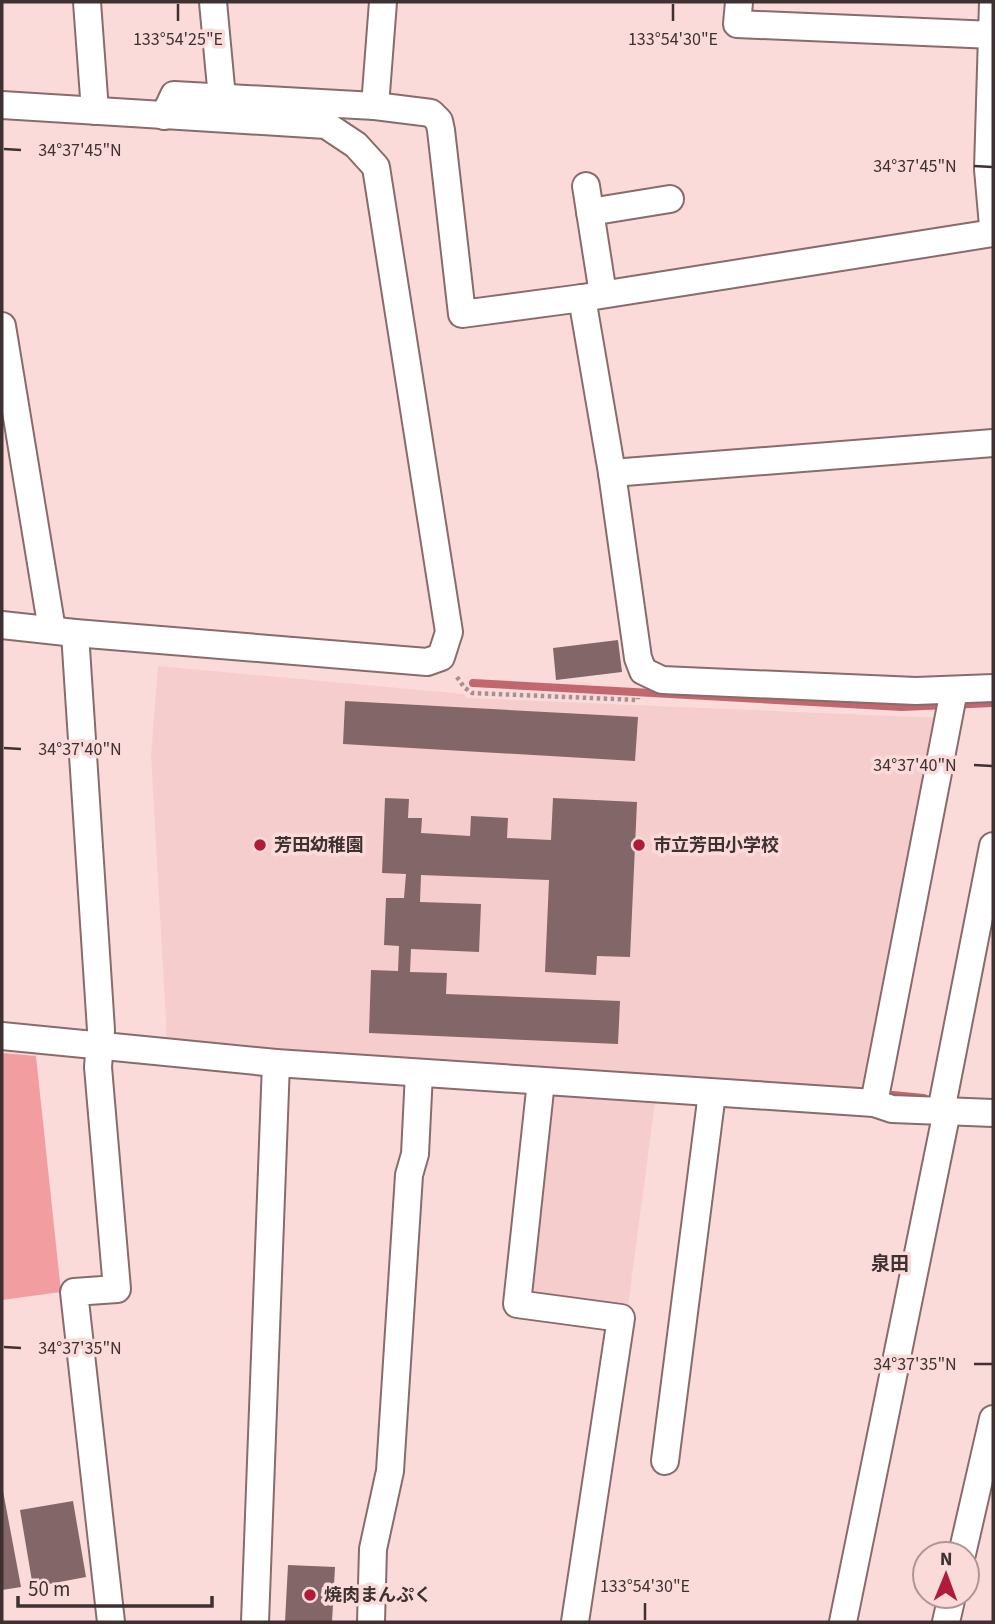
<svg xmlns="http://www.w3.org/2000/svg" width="995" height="1624" font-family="'Source Sans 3','Noto Sans JP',sans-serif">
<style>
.built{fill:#f6cdcd}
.green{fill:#f29ea1}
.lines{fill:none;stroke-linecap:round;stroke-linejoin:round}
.stream{stroke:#c1676d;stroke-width:8}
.building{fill:#836667}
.minor-casing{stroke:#886b6b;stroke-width:30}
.path{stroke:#a89090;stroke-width:4.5;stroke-dasharray:3.5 3.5;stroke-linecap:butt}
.minor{stroke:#fff;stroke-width:26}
.ticks{fill:none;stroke:#3e3131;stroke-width:2.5}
.poi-dot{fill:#af1b39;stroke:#fbdada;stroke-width:2.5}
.labels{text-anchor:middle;stroke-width:7;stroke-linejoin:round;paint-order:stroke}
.poi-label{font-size:18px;font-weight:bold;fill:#3e3131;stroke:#fbdada;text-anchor:start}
.neighbourhood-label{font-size:19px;font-weight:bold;fill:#3e3131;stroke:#fbdada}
.ticks-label{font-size:18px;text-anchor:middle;fill:#3e3131;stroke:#fbdada;stroke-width:7;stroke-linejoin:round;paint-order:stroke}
</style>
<rect width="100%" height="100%" fill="#fbdada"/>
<g class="built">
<polygon points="158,666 464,694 466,698 939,718 867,1089 286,1049 167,1038 151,755"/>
<polygon points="547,1094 655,1102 628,1306 526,1295"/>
</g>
<polygon class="green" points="2,1053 36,1056 61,1292 2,1300"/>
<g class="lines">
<g class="stream">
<polyline points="473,683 902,707 993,703"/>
<polyline points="893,1095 924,1098"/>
</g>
</g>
<g class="building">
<polygon points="618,640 622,672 556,680 553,648"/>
<polygon points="345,701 638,717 635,761 343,744"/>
<polygon points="385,798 409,799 408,818 422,818 421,833 470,836 471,816 508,818 507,838 551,840 553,798 637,802 630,957 597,956 596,975 545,972 549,880 421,875 420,902 481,904 479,952 411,949 410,972 447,973 446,994 620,1001 618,1044 369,1033 371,970 398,971 399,946 384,945 386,898 404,898 406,874 382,873"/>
<polygon points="2,1491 3,1491 21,1587 2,1590"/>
<polygon points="73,1501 86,1577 33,1587 20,1510"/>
<polygon points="288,1565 335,1567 332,1622 285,1622"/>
</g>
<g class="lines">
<g class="minor-casing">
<g id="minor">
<polyline points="87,2 95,111"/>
<polyline points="213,2 222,98"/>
<polyline points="739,2 737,24 993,35"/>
<polyline points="993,2 988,169 993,226"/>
<polyline points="2,105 326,125 356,145 376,167 449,632 441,657 427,662 75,633 2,625"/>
<polyline points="375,106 383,2"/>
<polyline points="164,116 174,95 375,106 431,113 439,121 441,130 462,314 582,298 993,233"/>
<polyline points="586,186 603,294"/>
<polyline points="590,212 670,199"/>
<polyline points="582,298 612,473 638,658 643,671 662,680 916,691 993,688"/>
<polyline points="2,326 52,630"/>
<polyline points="612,473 993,443"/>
<polyline points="75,633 101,1030 98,1067 117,1289 74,1292 111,1622"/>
<polyline points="2,1036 276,1063 874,1103 892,1109 993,1113"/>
<polyline points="541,1081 517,1304 621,1318 575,1622"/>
<polyline points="874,1103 954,690"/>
<polyline points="941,1111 993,846"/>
<polyline points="665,1461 712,1093"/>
<polyline points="962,1554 993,1419"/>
<polyline points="255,1622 276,1063"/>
<polyline points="371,1622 373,1549 390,1471 409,1175 415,1154 419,1073"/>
<polyline points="843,1622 947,1111"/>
<polyline points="946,1622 952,1596"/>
</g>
</g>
<polyline class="path" points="457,677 464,687 472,693 638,700 638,698"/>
<use href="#minor" class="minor"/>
</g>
<path class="ticks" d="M178,21V4M673,21V4M4,149L21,150M974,166L992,167M4,748L21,749M974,765L992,766M4,1347L21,1348M974,1364H992M645,1620V1603"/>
<g class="poi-dot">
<circle cx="260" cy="845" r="7"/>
<circle cx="639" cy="845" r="7"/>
<circle cx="310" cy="1595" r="7"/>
</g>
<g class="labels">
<g class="poi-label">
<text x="274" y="851">芳田幼稚園</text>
<text x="653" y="851">市立芳田小学校</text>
<text x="324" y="1601">焼肉まんぷく</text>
</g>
<g class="neighbourhood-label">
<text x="890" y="1270">泉田</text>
</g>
</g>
<g class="ticks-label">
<text x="178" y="45">133°54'25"E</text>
<text x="673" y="45">133°54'30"E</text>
<text x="80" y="156">34°37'45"N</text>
<text x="915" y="172">34°37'45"N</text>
<text x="80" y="755">34°37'40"N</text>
<text x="915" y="771">34°37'40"N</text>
<text x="80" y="1354">34°37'35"N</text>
<text x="915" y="1370">34°37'35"N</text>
<text x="645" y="1592">133°54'30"E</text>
</g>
<rect width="995" height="1624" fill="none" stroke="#3e3131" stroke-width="7"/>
<g transform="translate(946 1575) rotate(1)"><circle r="33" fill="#fbdada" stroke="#af9696" stroke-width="2"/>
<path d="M0-5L12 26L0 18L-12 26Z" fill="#af1b39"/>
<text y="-10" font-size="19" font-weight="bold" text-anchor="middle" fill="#3e3131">N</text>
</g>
<path d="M18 1596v10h194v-10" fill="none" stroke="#3e3131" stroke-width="3.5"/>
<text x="28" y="1596" font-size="21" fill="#3e3131" stroke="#fbdada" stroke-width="5" paint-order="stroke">50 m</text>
</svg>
